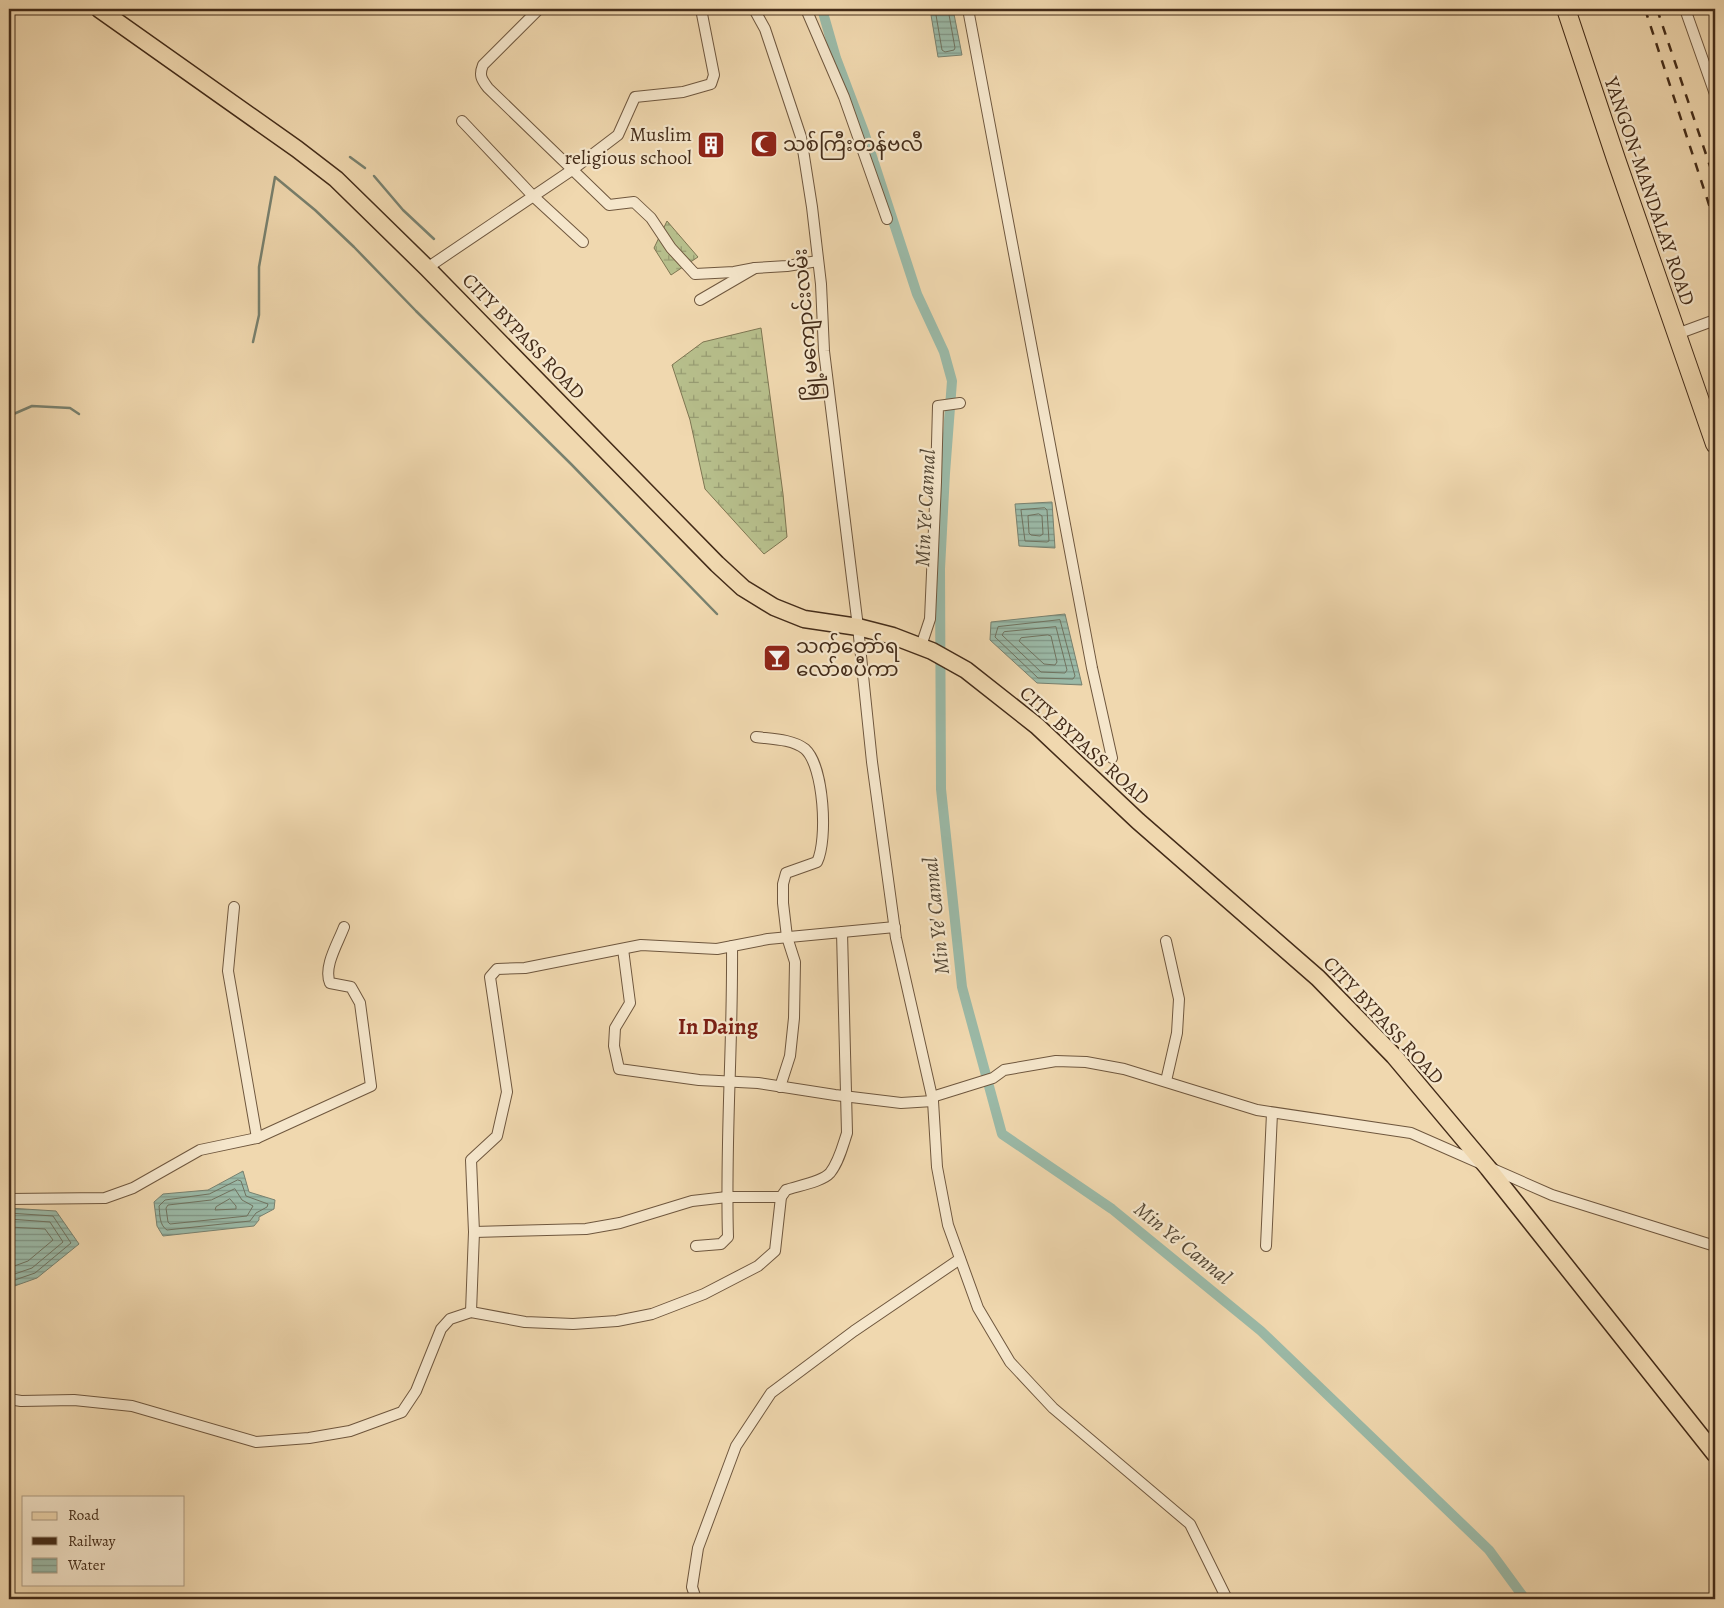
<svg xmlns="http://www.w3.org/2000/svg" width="1724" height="1608" font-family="Alegreya,'Noto Sans Myanmar',serif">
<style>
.wetland{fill:url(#wetland-marsh);stroke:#7e7652}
.water{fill:url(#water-rules);stroke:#78816f}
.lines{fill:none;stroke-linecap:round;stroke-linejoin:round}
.shore{stroke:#707360;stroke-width:1}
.stream{stroke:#78816f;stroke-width:2.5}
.canal{stroke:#9bbaa8;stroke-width:10}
.street-casing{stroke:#6f573e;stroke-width:12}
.primary-casing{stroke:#442c19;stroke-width:19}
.highway-casing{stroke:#442c19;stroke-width:20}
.street{stroke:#f5e6cb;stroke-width:10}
.primary{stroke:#f0d8af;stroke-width:16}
.highway{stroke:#f0d8af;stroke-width:18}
.rail{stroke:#442c19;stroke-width:2.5;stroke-dasharray:9 9;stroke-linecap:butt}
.labels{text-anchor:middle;stroke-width:4.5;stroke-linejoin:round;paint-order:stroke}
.poi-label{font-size:20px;fill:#442c19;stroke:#f5e6cb;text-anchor:start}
.street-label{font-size:20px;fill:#442c19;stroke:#f5e6cb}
.water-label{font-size:21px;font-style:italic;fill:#554836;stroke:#f5e6cb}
.quarter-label{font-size:22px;font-weight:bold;fill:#7a1f14;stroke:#f5e6cb}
</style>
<defs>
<pattern id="wetland-marsh" width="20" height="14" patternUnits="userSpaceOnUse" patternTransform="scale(1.25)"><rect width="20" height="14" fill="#b7bf8c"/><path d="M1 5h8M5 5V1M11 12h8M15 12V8" fill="none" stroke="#969b72"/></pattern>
<pattern id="water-rules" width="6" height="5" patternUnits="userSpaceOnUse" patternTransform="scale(1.25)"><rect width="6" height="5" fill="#9bbaa8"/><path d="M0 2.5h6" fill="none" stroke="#809788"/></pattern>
</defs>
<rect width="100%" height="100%" fill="#f0d8af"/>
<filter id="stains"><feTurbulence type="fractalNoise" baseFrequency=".004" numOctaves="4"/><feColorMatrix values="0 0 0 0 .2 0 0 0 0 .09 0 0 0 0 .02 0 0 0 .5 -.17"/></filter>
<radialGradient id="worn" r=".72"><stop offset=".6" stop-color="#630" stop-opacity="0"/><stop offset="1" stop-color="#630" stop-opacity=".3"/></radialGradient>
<g class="wetland">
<polygon points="667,221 698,257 671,275 654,248"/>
<polygon points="761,328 783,494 787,537 764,554 705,489 690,420 672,365 703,342"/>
</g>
<g class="water">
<polygon points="930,9 953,9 962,55 938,57"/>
<polygon points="1052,502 1055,548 1019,546 1015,504"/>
<polygon points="1065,614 1082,685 1037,683 990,640 991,622"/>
<polygon points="243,1171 249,1192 275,1200 274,1209 259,1217 259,1220 254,1226 163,1236 157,1226 154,1202 163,1194 208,1190"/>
<polygon points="9,1208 56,1211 79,1244 37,1278 9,1288"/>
</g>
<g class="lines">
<g class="shore">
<polyline points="935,9 942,50 945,52 954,50 955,48 948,9"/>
<polygon points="1045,508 1047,510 1049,541 1047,542 1025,541 1021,510"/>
<polygon points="1039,514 1042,516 1043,534 1040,536 1031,535 1029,533 1028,516"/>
<polygon points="1060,620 1075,676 1073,679 1038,678 995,637 998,627"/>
<polygon points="1056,627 1067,670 1065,673 1041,672 1002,635 1004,632"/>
<polygon points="1048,635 1051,636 1057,662 1055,665 1044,664 1019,641 1021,638"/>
<path d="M238,1180L241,1181L246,1196L268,1204L267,1207L256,1213L250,1221L167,1230C159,1225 160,1214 159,1206L165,1200L209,1194Z"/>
<polygon points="235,1189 242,1200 253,1206 247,1216 170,1224 168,1222 166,1208 168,1205 211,1200"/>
<polygon points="230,1199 236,1206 236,1209 215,1210 216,1207"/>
<polyline points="9,1213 53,1216 71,1243 35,1273 9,1282"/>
<polyline points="9,1219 50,1222 63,1242 32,1268 9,1276"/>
<polyline points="9,1227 45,1229 53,1240 28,1261 9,1268"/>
</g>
<g class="stream">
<polyline points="350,157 365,168"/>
<polyline points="374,176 403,210 434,239"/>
<polyline points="253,342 259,315 259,267 275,177 315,210 354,247 416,311 571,464 717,614"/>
<polyline points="9,416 32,406 70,408 79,414"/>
</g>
<polyline class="canal" points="822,9 836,58 864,132 917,294 944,352 952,381 945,473 940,569 941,789 962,987 1002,1134 1112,1209 1261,1331 1489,1550 1525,1599"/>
<g class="street-casing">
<g id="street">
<path d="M539,9L483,65C479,75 481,79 488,88L609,205L634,202L651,218L671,248L695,274L734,272L755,268"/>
<polyline points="754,9 765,29 801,137 812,207 821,284 824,351 858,627 872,762 896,938 933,1101 937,1167 948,1225 978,1308 1010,1362 1053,1408 1190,1524 1227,1599"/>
<polyline points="806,9 844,97 887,219"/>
<polyline points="968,9 1092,668 1112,758"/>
<polyline points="1685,9 1715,94"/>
<polyline points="462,121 533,196 583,242"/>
<polyline points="427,268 572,170 618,135 635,97 683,92 711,84 714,75 701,9"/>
<polyline points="700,300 755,268 787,266 818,261"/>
<polyline points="1677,334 1715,320"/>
<polyline points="921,646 930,619 936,482 938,406 960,403"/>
<path d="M756,737C771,739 792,739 805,749C824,766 828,840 817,862L786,873L783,884V903L787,937L795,962L794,1018L790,1056L780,1087"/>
<polyline points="234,907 228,971 257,1138"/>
<polyline points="623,949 630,1003 615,1028 614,1046 619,1069 699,1080 758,1083 835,1095 901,1103 933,1101"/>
<polyline points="1166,1081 1177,1033 1179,999 1166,941"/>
<polyline points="932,1097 993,1078 1004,1070 1056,1061 1086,1062 1124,1069 1257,1110 1411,1133 1552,1195 1715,1246"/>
<path d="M9,1199L105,1198L133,1188L200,1150L257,1138L371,1086L360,1003L351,987L330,983C323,967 338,943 344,927"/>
<polyline points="474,1232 586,1229 620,1223 692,1201 727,1197 781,1197"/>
<path d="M696,1246L721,1244L728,1237C725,1140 733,1043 732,946"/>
<polyline points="1266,1246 1272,1113"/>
<polyline points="471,1312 474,1232 471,1160 497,1136 507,1092 490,977 497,969 525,968 641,945 717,949 768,939 895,927"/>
<path d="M9,1399L21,1401L74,1400L132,1406L256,1442L309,1438L350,1431L402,1412L416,1391L441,1329L450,1319L471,1312L525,1322L573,1324L617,1321L652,1314L704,1294L758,1266L775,1251L781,1197L786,1190C797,1186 822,1182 830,1173C839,1162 843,1145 847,1133L842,932"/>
<polyline points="696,1599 692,1587 698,1548 736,1446 771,1393 854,1331 960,1259"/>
</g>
</g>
<g class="primary-casing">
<polyline id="primary" points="99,9 297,149 336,179 427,268 717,564 743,588 774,607 804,619 858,627 893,636 932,651 966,670 1037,726 1138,821 1318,978 1394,1056 1488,1168 1715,1454"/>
</g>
<g class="highway-casing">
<polyline id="highway" points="1566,9 1616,159 1715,444"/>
</g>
<use href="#street" class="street"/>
<use href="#primary" class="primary"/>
<use href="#highway" class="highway"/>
<g class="rail">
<polyline points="1645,9 1715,223"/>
<polyline points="1657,9 1715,181"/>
</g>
</g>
<defs>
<g id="mosque-square" transform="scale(1.4375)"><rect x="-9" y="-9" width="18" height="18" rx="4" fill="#8f2418" stroke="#f5e6cb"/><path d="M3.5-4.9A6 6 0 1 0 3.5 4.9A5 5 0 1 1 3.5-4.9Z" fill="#fff"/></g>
<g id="building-square" transform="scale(1.4375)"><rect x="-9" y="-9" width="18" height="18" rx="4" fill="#8f2418" stroke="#f5e6cb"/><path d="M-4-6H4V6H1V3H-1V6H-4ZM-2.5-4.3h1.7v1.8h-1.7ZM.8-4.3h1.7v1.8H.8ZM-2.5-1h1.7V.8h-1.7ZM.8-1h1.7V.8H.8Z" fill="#fff"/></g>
<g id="bar-square" transform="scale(1.4375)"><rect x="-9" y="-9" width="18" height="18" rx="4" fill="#8f2418" stroke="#f5e6cb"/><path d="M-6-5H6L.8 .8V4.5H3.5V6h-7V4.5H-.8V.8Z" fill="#fff"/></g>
</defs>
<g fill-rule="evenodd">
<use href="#mosque-square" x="764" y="144"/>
<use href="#building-square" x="711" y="145"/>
<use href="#bar-square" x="777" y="658"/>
</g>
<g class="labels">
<g class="poi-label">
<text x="692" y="141" text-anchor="end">Muslim<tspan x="692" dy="23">religious school</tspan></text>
<text x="783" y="151">သစ်ကြီးတန်ဗလီ</text>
<text x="796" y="653">သက်တော်ရ<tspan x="796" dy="23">လော်စပီကာ</tspan></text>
</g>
<g class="street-label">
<text transform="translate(1650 191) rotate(71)" y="7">YANGON-MANDALAY ROAD</text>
<text transform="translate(806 325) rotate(-95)" y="7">မြို့မကျောင်းလမ်း</text>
<text transform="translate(524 336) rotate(46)" y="7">CITY BYPASS ROAD</text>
<text transform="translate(1085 745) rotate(42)" y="7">CITY BYPASS ROAD</text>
<text transform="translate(1384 1020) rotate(47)" y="7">CITY BYPASS ROAD</text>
</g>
<g class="water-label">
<text transform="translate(925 508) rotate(-87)" y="7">Min Ye' Cannal</text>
<text transform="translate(936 916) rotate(-96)" y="7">Min Ye' Cannal</text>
<text transform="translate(1183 1243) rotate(39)" y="7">Min Ye' Cannal</text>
</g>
<g class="quarter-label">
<text x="718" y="1034">In Daing</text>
</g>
</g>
<rect width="1724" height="1608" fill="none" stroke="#f0d8af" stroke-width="30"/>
<rect x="10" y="10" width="1704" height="1588" fill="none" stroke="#442c19" stroke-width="2.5"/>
<rect x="15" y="15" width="1694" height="1578" fill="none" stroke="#442c19"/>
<rect x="22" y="1496" width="162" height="90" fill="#f5e6cb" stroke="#ae9c84"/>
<rect x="32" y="1512" width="25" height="8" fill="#f0d8af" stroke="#ae9c84"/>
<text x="68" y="1520" font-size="15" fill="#442c19">Road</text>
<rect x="32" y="1537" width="25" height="8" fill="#442c19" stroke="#ae9c84"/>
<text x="68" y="1546" font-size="15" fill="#442c19">Railway</text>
<rect x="32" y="1558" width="25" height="15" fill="url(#water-rules)" stroke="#ae9c84"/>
<text x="68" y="1570" font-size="15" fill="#442c19">Water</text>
<rect width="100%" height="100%" filter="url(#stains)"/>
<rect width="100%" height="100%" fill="url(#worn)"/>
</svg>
